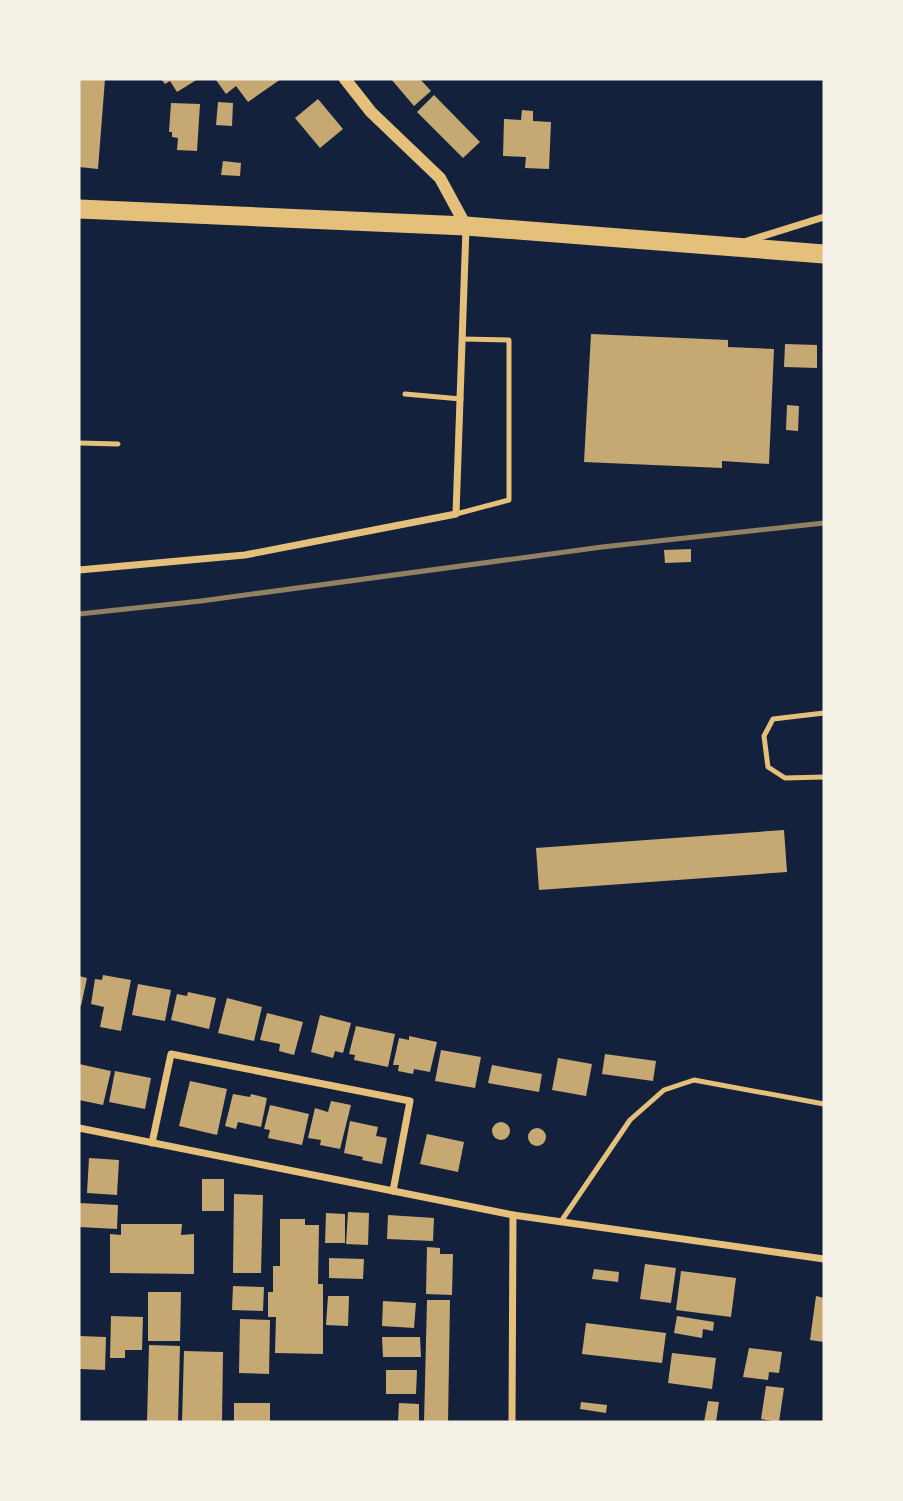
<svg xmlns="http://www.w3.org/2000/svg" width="903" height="1501" font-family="'IBM Plex Sans',sans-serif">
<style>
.building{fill:#c6a872}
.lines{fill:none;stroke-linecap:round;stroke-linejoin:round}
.service{stroke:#e5c07b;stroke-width:5}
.minor{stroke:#e5c07b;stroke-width:7}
.tertiary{stroke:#e5c07b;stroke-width:12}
.trunk{stroke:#e5c07b;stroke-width:19}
.rail{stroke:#918062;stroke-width:5}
</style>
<rect width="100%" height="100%" fill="#14213d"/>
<g class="building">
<polygon points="79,79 105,79 98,169 79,167"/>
<polygon points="161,79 198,79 177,92 170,81 165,84"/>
<polygon points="218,79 281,79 248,102 236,86 226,94 216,80"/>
<polygon points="391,79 420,79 431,91 414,106"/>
<polygon points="434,95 480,142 463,158 417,112"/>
<polygon points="318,99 343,129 320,148 295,118"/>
<polygon points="218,102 233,103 232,126 216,125"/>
<polygon points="171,103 200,104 197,151 177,150 178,138 172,137 172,132 169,132"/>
<polygon points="522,110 533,111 533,121 551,122 549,169 525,168 526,157 503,156 504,119 521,120"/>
<polygon points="223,161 241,163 240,176 221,175"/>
<polygon points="591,334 728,340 728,347 774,349 769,464 722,461 722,468 584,462"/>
<polygon points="785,344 817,345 817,368 784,367"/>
<polygon points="787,405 799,406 798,431 786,430"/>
<polygon points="691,549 691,562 665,563 664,550"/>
<polygon points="784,830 787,872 539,890 536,848"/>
<polygon points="103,975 131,980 121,1031 100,1027 104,1007 91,1004 95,979 102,980"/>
<polygon points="79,976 87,978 81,1006 79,1005"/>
<polygon points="138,984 171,990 165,1021 132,1015"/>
<polygon points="188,992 216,998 209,1029 171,1020 177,994 187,996"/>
<polygon points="227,998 262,1007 254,1041 218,1033"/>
<polygon points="267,1013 303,1022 294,1055 279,1051 280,1044 260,1040"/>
<polygon points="320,1015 351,1023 343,1053 335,1051 333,1058 311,1052"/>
<polygon points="356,1026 395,1034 388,1067 354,1060 355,1055 349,1054"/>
<polygon points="409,1036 437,1042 430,1072 414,1069 413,1074 398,1071 399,1065 393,1065 399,1038 409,1040"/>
<polygon points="441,1050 481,1057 475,1088 435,1081"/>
<polygon points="605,1054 656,1061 653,1081 602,1074"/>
<polygon points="558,1058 592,1064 586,1096 552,1090"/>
<polygon points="79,1064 111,1071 103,1105 79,1100"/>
<polygon points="492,1065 542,1074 539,1092 488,1083"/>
<polygon points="115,1071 151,1078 145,1109 109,1102"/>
<polygon points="190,1081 227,1089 217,1135 179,1126"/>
<polygon points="233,1094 250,1097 251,1094 267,1098 261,1127 238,1122 236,1129 225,1126"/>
<polygon points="331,1101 351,1105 340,1149 320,1145 321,1140 308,1138 315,1108 328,1112"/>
<polygon points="270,1105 309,1114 302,1145 268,1138 270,1130 264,1129"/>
<polygon points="350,1121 378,1127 376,1136 387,1138 382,1164 362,1160 363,1157 344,1153"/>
<circle cx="501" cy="1131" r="9"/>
<circle cx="537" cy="1137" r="9"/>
<polygon points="427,1134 464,1142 458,1172 420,1164"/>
<polygon points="89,1158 119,1160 117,1195 87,1193"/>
<rect x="202" y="1179" width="22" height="32"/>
<polygon points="234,1194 263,1195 261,1273 233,1273"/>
<polygon points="79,1203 118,1205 117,1229 79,1227"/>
<polygon points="348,1212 369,1213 368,1245 346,1244"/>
<polygon points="326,1213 345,1214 345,1243 325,1243"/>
<polygon points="388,1215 434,1218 433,1241 387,1239"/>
<polygon points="280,1219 305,1219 305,1225 319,1225 318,1284 323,1284 323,1354 275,1353 276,1317 268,1317 268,1292 273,1292 273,1266 280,1266"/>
<polygon points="121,1224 182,1224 181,1235 194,1234 194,1274 110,1273 110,1234 121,1235"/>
<polygon points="427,1247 440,1248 440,1254 453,1254 452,1295 426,1294"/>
<polygon points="329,1258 364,1259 363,1279 329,1278"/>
<polygon points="645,1264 676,1268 671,1303 640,1299"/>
<polygon points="594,1269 619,1272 618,1282 592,1279"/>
<polygon points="681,1271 736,1278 731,1317 676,1310"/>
<polygon points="233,1286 264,1287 263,1311 232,1310"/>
<polygon points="148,1292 181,1292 180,1341 148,1341"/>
<polygon points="328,1296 349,1296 348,1326 326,1325"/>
<polygon points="816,1296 824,1298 824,1342 810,1340"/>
<polygon points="427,1300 450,1300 448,1422 424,1422"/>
<polygon points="383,1301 416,1303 414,1328 382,1326"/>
<polygon points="111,1316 143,1317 142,1350 125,1350 125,1358 110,1358"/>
<polygon points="677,1316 714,1322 713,1331 703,1329 702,1338 674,1333"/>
<polygon points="240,1319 270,1320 269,1374 239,1373"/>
<polygon points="586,1323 666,1333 662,1363 582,1354"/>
<polygon points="79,1336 106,1337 105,1370 79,1369"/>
<polygon points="382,1337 420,1337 421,1357 383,1357"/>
<polygon points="149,1345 180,1346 178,1422 147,1422"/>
<polygon points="749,1348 782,1352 779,1373 769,1372 768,1380 743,1377"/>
<polygon points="184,1351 223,1352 222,1422 182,1422"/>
<polygon points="672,1353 716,1358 712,1389 668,1383"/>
<polygon points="386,1370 417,1370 416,1394 386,1394"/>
<polygon points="766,1386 784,1388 779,1422 761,1419"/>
<polygon points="708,1401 719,1402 716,1422 704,1422"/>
<polygon points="581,1402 607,1405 606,1413 580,1409"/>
<rect x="234" y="1403" width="36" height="19"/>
<polygon points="399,1403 419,1404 419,1422 398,1422"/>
</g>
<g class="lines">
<g class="service">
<polyline points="405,394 461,399"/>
<polyline points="79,443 118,444"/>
<polyline points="456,514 509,500 509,340 463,339"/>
<polyline points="824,713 773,719 764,736 768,767 785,778 824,777"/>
<polyline points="562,1220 630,1120 664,1090 694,1080 824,1104"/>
</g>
<g class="minor">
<polyline points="747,241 824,217"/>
<polyline points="79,570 245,555 456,514 466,228"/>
<polyline points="79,1128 513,1215 824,1259"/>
<polyline points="152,1143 171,1054 410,1101 393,1191"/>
<polyline points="512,1422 513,1215"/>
</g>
<polyline class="tertiary" points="345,79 371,112 440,178 466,226"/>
<polyline class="trunk" points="79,209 466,226 824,254"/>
<polyline class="rail" points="79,614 201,601 602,547 824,523"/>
</g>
<rect width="903" height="1501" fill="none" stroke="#f6f1e7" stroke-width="161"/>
</svg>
